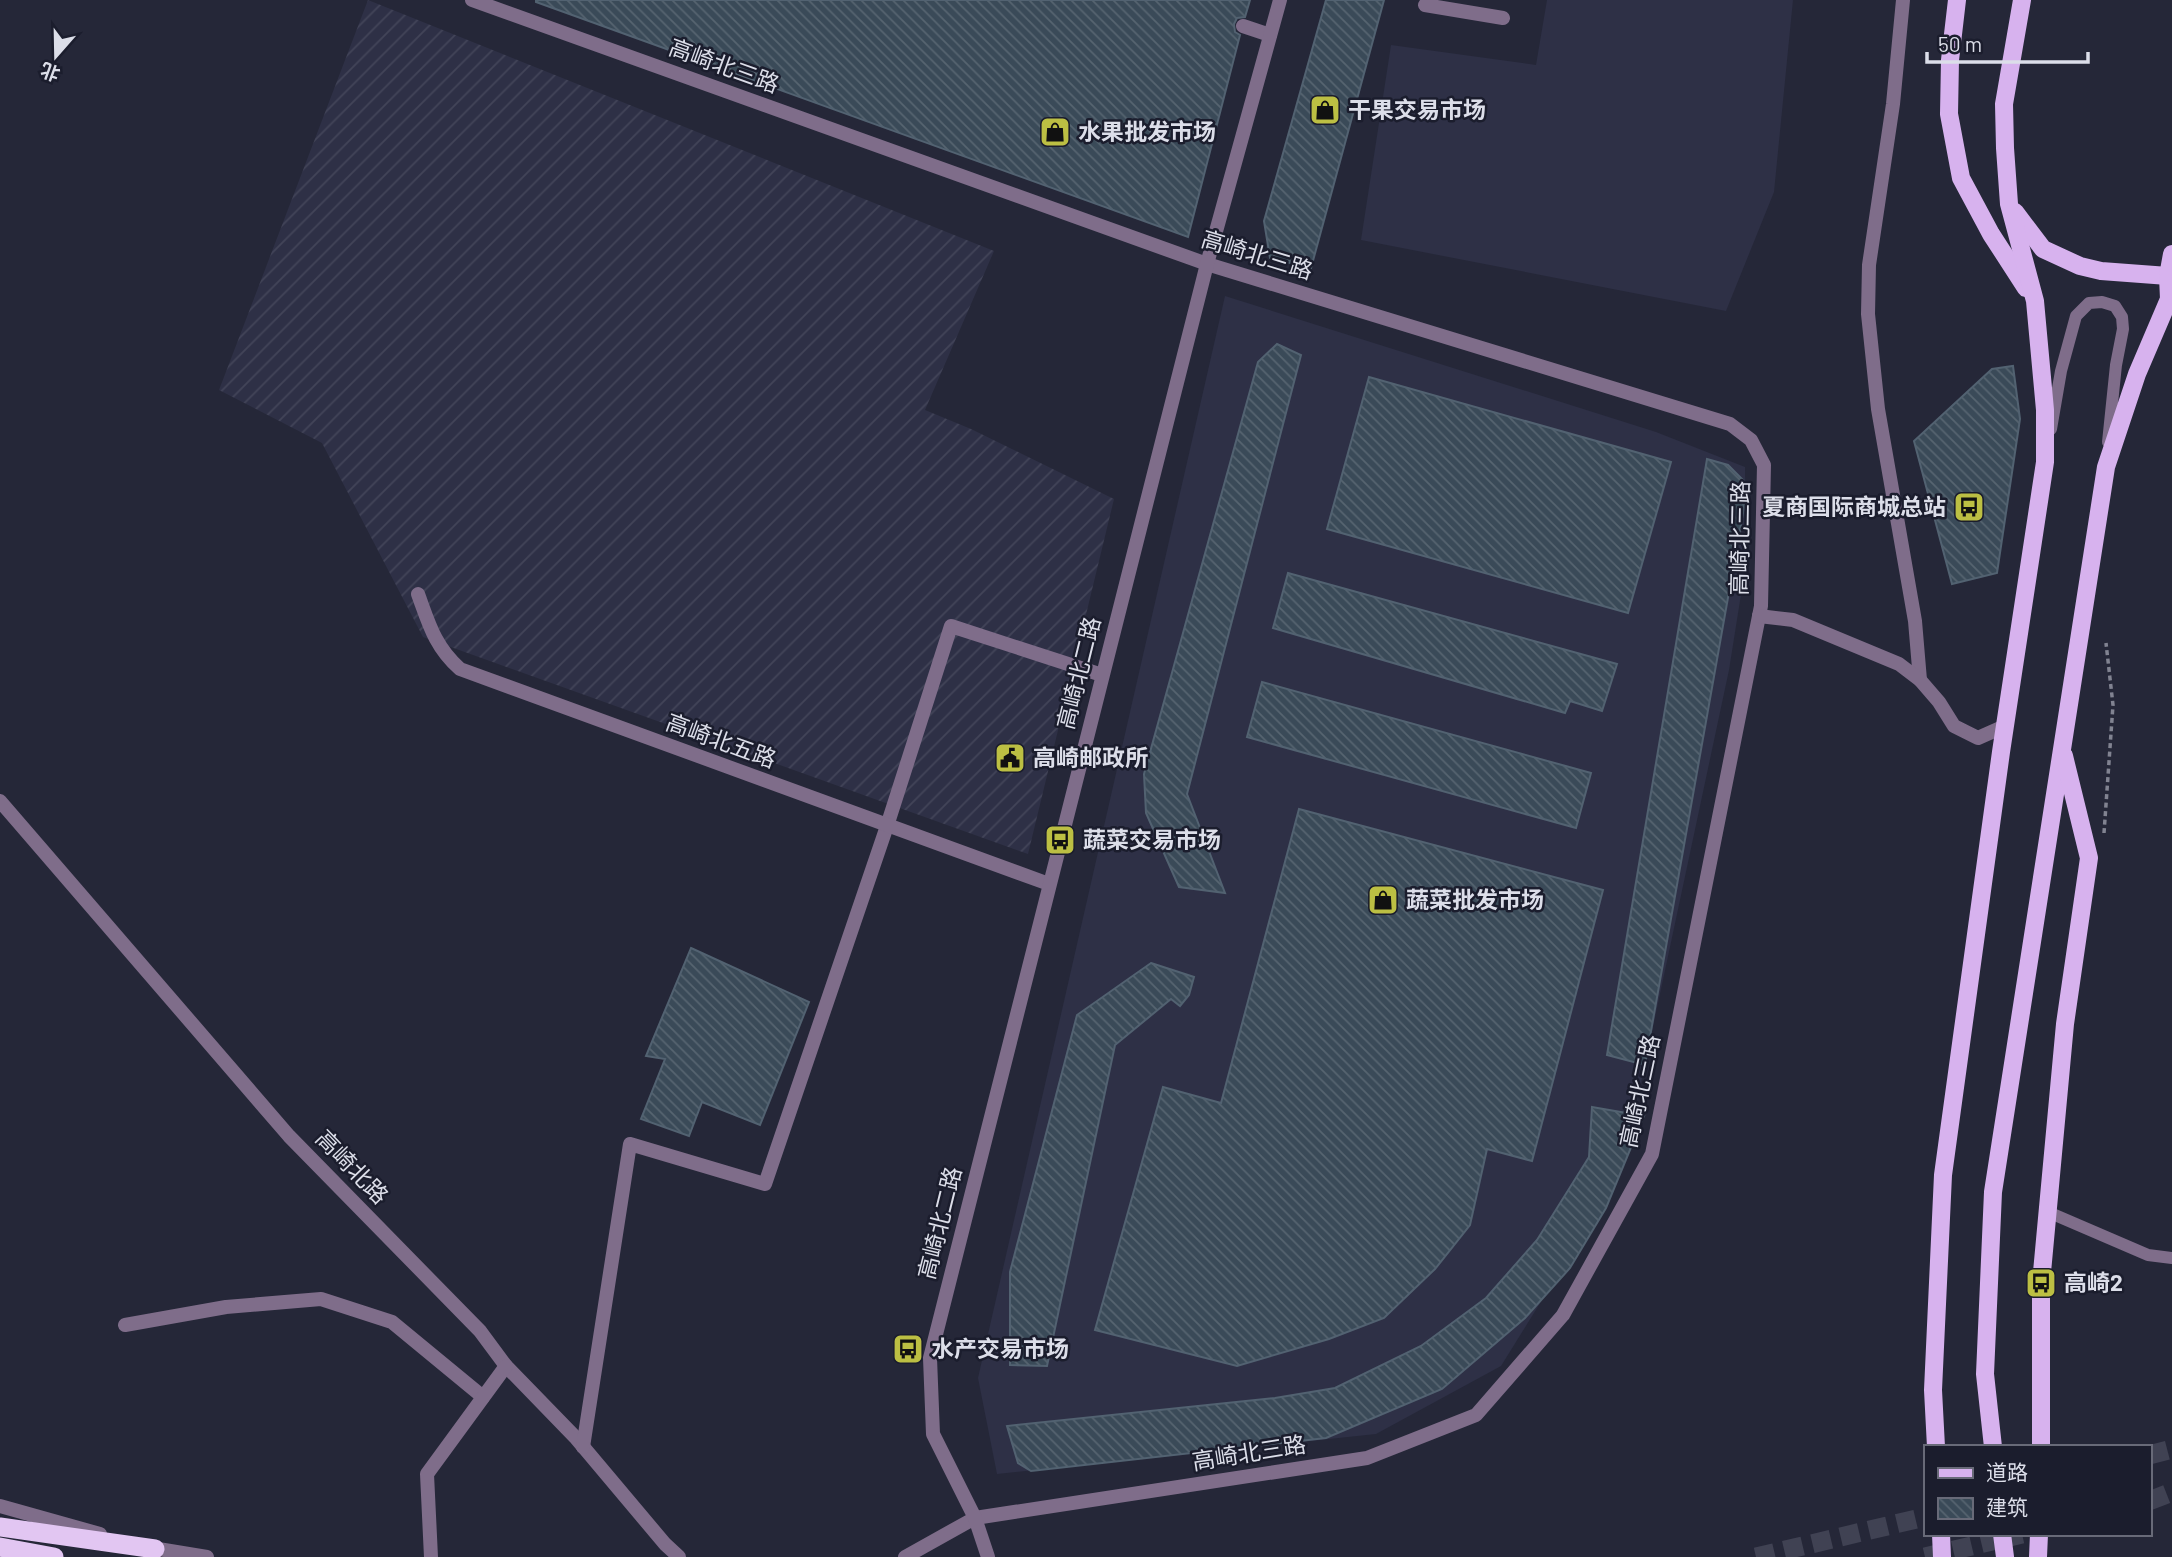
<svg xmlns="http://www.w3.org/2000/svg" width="2172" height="1557" font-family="Barlow,'Noto Sans SC',sans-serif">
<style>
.built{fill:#2e3046}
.industrial{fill:url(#industrial-furrows)}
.building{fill:url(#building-back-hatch);stroke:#526271;stroke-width:2}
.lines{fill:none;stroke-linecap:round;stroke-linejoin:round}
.trunk-tunnel{stroke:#404253;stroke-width:19;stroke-dasharray:19 10;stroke-linecap:butt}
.path{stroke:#818391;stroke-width:3.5;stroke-dasharray:5 3.5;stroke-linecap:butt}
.service{stroke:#7f6d8a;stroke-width:12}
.minor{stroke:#7f6d8a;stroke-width:14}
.tertiary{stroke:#7f6d8a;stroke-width:14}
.primary{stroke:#d7b2ee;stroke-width:18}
.trunk{stroke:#e2c6f2;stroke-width:19}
.labels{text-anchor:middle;stroke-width:5;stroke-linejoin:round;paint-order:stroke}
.street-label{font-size:23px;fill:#dcdee9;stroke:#1b1d2d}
.poi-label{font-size:23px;font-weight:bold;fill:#dcdee9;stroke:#1b1d2d;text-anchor:start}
</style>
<defs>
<pattern id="industrial-furrows" width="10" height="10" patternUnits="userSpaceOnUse" patternTransform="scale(1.75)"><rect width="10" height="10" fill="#2e3046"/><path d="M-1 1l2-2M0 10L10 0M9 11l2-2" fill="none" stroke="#424458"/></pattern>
<pattern id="building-back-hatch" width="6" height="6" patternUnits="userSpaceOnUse" patternTransform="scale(1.75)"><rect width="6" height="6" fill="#3a4a58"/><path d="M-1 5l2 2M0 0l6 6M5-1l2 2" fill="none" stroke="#566470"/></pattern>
</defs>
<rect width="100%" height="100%" fill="#252738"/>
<g class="built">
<polygon points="1547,0 1793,0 1774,192 1726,311 1361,240 1391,45 1536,65"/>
<polygon points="1225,296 1656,432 1745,467 1746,563 1729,670 1631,1130 1575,1247 1501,1366 1376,1434 997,1474 978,1378"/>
</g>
<polygon class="industrial" points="368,0 994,251 925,410 971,429 1114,499 1028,854 423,637 322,443 219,390"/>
<g class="building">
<polygon points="536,0 1250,0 1245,17 1237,18 1234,24 1235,32 1240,35 1188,237 536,2"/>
<polygon points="1326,0 1384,0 1311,268 1270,258 1264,221"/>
<polygon points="1277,344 1301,355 1187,794 1225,893 1179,887 1146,813 1144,774 1258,362"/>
<polygon points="2013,366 2020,419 1997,573 1952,584 1914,441 1992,369"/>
<polygon points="1369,377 1671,462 1628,613 1327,529"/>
<polygon points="1707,459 1728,465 1748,485 1645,1065 1607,1055"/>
<polygon points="1288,573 1617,664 1602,711 1570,701 1565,713 1273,628"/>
<polygon points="1262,682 1591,773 1576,828 1247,737"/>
<polygon points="1299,809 1603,890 1532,1161 1487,1149 1470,1225 1435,1269 1384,1318 1329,1339 1237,1366 1095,1330 1163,1087 1221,1103"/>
<polygon points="691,948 809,1002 760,1125 702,1102 689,1136 641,1119 665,1059 646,1056"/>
<polygon points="1151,963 1194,977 1189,995 1180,1006 1171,999 1115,1045 1047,1366 1010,1365 1010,1272 1077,1015"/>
<polygon points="1592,1107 1644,1116 1606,1208 1570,1268 1525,1318 1442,1389 1326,1438 1031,1471 1018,1463 1007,1426 1275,1398 1335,1388 1421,1346 1486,1298 1537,1240 1589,1157"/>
</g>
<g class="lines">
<g class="trunk-tunnel">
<polyline points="2149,1455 2172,1449"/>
<polyline points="2149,1501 2172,1492"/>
<polyline points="1756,1557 1925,1517"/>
<polyline points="1925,1557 2022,1534"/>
</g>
<polyline class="path" points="2104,833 2113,705 2106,643"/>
<g class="service">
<polyline points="2051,429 2061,371 2076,316 2089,303 2102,302 2115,306 2122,317 2123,329 2116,365 2108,442"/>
<polyline points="2048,1212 2148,1255 2172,1258"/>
</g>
<g class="minor">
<polyline points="1429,0 1425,5 1503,18"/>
<polyline points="1903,0 1893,104 1869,265 1868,314 1878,409 1915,621 1920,680"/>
<polyline points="1243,26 1270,35"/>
<polyline points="0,801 289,1136 480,1331 506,1366 575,1437 665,1544 679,1557"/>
<polyline points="125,1325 226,1307 321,1299 392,1322 483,1397"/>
<polyline points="583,1447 630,1144 765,1184 887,826 951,626 1102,675"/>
<polyline points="431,1557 427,1474 506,1366"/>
<polyline points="905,1557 975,1518"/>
</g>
<g class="tertiary">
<polyline points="472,0 1207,264 1730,424 1751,440 1764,465 1761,606 1652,1154 1563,1315 1476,1415 1367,1458 975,1518"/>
<path d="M418,594C429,624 435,647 460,669L1049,884"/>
<polyline points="1759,616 1793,620 1899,664 1920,680 1939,702 1954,726 1978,738 2005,726"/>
<polyline points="0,1506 100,1534"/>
<polyline points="146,1547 207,1557"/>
<polyline points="988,1557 975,1518 933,1434 930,1358 1207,264 1280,0"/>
</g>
<g class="primary">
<polyline points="1957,0 1950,60 1949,114 1961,178 1991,234 2026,288"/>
<polyline points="2015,212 2043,249 2080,266 2101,271 2168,276 2172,274"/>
<polyline points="1936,1447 1933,1390 1943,1175 2001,752 2045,462 2045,410 2035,301 2009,204 2005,148 2004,104 2022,0"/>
<polyline points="1993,1447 1985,1374 1993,1192 2106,467 2137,374 2169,299 2168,276 2172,254"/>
<polyline points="2041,1447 2041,1283 2065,1024 2089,858 2064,756"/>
<polyline points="1941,1534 1942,1557"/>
<polyline points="2002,1534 2005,1557"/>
<polyline points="2038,1557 2039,1534"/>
</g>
<g class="trunk">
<polyline points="0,1527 155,1549"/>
<polyline points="0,1547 54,1557"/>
</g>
</g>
<defs>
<g id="shop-square" transform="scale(1.575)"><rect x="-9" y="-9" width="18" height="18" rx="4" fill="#bcbf43" stroke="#1b1d2d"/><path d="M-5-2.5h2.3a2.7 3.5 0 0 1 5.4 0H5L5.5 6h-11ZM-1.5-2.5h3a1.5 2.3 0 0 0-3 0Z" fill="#111"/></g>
<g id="bus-square" transform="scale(1.575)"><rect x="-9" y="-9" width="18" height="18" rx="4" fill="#bcbf43" stroke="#1b1d2d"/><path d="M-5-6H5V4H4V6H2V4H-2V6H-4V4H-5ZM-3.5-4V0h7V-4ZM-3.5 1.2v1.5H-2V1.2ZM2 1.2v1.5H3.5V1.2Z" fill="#111"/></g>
<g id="civic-square" transform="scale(1.575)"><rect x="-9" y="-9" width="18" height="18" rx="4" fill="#bcbf43" stroke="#1b1d2d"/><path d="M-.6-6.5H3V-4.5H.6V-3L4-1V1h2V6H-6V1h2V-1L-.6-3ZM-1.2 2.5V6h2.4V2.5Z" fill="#111"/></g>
</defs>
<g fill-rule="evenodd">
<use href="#shop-square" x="1325" y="110"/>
<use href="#shop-square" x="1055" y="132"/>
<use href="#bus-square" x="1969" y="507"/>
<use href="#civic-square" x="1010" y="758"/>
<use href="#bus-square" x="1060" y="840"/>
<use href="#shop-square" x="1383" y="900"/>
<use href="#bus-square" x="2041" y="1283"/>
<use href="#bus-square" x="908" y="1349"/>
</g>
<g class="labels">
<g class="street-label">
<text transform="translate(724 66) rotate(20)" y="8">高崎北三路</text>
<text transform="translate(1257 255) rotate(17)" y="8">高崎北三路</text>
<text transform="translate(1740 538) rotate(-89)" y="8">高崎北三路</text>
<text transform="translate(1079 673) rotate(-76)" y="8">高崎北二路</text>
<text transform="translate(721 741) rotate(20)" y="8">高崎北五路</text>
<text transform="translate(1640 1091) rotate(-78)" y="8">高崎北三路</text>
<text transform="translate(352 1167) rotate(46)" y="8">高崎北路</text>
<text transform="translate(940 1223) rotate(-76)" y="8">高崎北二路</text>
<text transform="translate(1249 1453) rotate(-9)" y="8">高崎北三路</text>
</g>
<g class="poi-label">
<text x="1348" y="118">干果交易市场</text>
<text x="1078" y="140">水果批发市场</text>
<text x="1946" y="515" text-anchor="end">夏商国际商城总站</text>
<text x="1033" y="766">高崎邮政所</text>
<text x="1083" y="848">蔬菜交易市场</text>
<text x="1406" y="908">蔬菜批发市场</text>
<text x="2064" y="1291">高崎2</text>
<text x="931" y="1357">水产交易市场</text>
</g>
</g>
<rect x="1924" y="1445" width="228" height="91" fill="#1b1d2d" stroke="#686a78" stroke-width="2"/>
<rect x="1938" y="1468" width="35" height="10" fill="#d7b2ee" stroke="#686a78" stroke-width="2"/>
<text x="1986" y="1480" font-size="21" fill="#dcdee9">道路</text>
<rect x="1938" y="1498" width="35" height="21" fill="url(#building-back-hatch)" stroke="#686a78" stroke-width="2"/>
<text x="1986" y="1515" font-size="21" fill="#dcdee9">建筑</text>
<g transform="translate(56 56) rotate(200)" stroke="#1b1d2d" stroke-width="5" paint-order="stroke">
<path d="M0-5L12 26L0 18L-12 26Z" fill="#dcdee9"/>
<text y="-10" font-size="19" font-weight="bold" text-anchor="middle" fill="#dcdee9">北</text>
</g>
<path d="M1927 52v10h161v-10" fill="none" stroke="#dcdee9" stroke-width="3.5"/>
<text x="1938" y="52" font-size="21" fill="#dcdee9" stroke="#1b1d2d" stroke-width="5" paint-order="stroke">50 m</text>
</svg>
